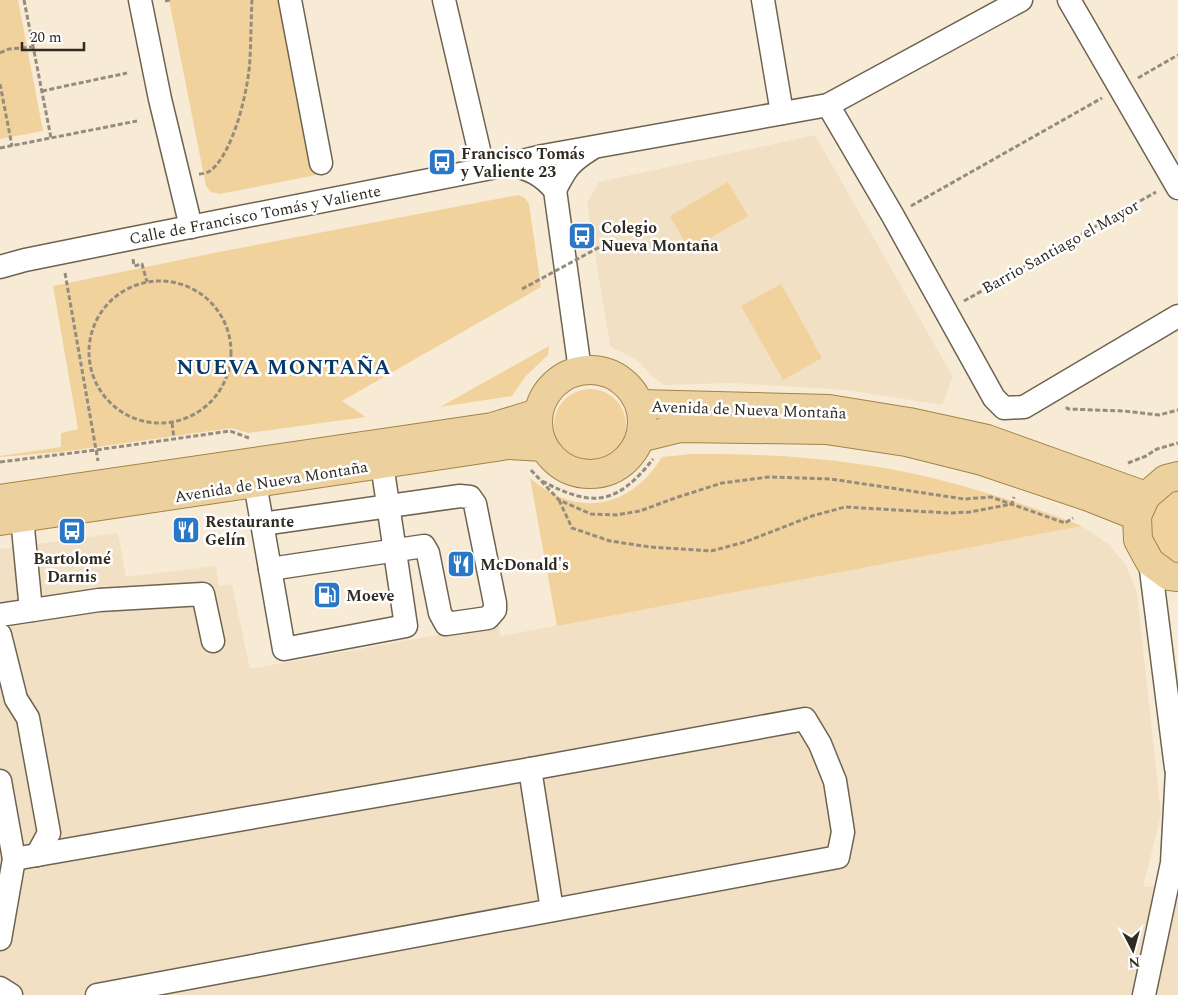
<svg xmlns="http://www.w3.org/2000/svg" width="1178" height="995" font-family="Spectral,serif">
<style>
.built{fill:#f1e0c3}
.green{fill:#f1d29d}
.lines{fill:none;stroke-linecap:round;stroke-linejoin:round}
.minor-casing{stroke:#6e6350;stroke-width:25}
.major-casing{stroke:#a28348;stroke-width:30}
.path{stroke:#958c7d;stroke-width:3;stroke-dasharray:5 2.5;stroke-linecap:butt}
.minor{stroke:#fff;stroke-width:22}
.major{stroke:#ecd19e;stroke-width:28}
.path-bridge{stroke:#958c7d;stroke-width:3;stroke-dasharray:5 2.5;stroke-linecap:butt}
.labels{text-anchor:middle;stroke-width:5;stroke-linejoin:round;paint-order:stroke}
.poi-label{font-size:16px;font-weight:bold;fill:#302b22;stroke:#fff;text-anchor:start}
.street-label{font-size:16px;fill:#302b22;stroke:#fff}
.district-label{font-size:21px;font-weight:bold;letter-spacing:1px;fill:#05396a;stroke:#fff}
</style>
<rect width="100%" height="100%" fill="#f8ebd5"/>
<g class="built">
<polygon points="815,135 953,377 942,405 847,390 732,383 665,385 654,378 638,361 610,346 587,203 599,182"/>
<polygon points="1082,526 1108,544 1126,565 1137,593 1161,815 1143,887 1178,885 1178,995 0,995 0,549 118,533 126,577 216,566 219,586 232,584 250,669 498,624 501,636"/>
</g>
<g class="green">
<polygon points="0,0 18,0 43,131 0,139"/>
<polygon points="169,0 282,0 316,175 220,194 211,192 206,186"/>
<polygon points="728,182 748,216 689,250 670,216"/>
<polygon points="518,195 525,198 529,204 541,287 342,401 366,417 248,433 232,428 61,452 0,457 0,456 61,447 61,433 78,429 53,286 219,252"/>
<polygon points="781,284 822,358 783,380 741,306"/>
<polygon points="549,346 548,355 525,377 512,396 440,407"/>
<circle cx="590" cy="425" r="36"/>
<path d="M692,454C778,453 864,460 948,482C994,494 1038,509 1082,526L557,626L530,478C577,518 629,510 662,457Z"/>
<path d="M1178,490V563C1156,555 1143,529 1156,508C1162,499 1169,495 1178,490Z"/>
</g>
<g class="lines">
<g class="minor-casing">
<g id="minor">
<polyline points="140,0 160,99 191,227"/>
<polyline points="290,0 321,163"/>
<polyline points="444,0 479,150"/>
<polyline points="763,0 782,113"/>
<polyline points="1069,0 1178,188"/>
<polyline points="828,105 893,216 994,398 1004,408 1024,407 1178,316"/>
<path d="M511,164C531,170 541,174 555,190L580,370"/>
<path d="M555,190C566,168 570,162 591,149"/>
<polyline points="0,267 25,260 129,239 511,164 543,156 828,105 1021,0"/>
<polyline points="255,483 284,649 406,626 382,464"/>
<polyline points="22,518 31,610"/>
<polyline points="262,524 460,496 470,497 475,504 495,603 495,610 488,618 446,624 440,613 428,553 424,546 270,569"/>
<polyline points="1150,562 1176,768"/>
<polyline points="0,615 99,600 203,594 213,641"/>
<polyline points="0,635 16,699 28,718 49,833 37,855"/>
<polyline points="530,769 552,910"/>
<polyline points="0,781 14,859 0,939"/>
<polyline points="14,859 530,769 805,719 820,744 835,781 843,832 838,857 97,995"/>
<polyline points="0,988 11,995"/>
<polyline points="1144,995 1172,863 1178,753"/>
</g>
</g>
<g class="major-casing">
<g id="major">
<circle cx="590" cy="422" r="52"/>
<polyline points="640,404 829,409 909,422 987,439 1146,496"/>
<polyline points="640,438 680,428 826,430 906,442 982,461 1089,497 1137,516"/>
<polyline points="1178,476 1166,479 1146,496 1137,516 1138,540 1150,562 1169,576 1178,577"/>
<polyline points="0,499 492,427 538,413"/>
<polyline points="0,521 496,447 507,445 543,447"/>
</g>
</g>
<g class="path">
<polyline points="24,0 51,138"/>
<polyline points="165,1 170,0"/>
<polyline points="0,53 9,49 33,47"/>
<polyline points="1138,78 1178,55"/>
<polyline points="0,84 12,146"/>
<polyline points="42,91 127,73"/>
<polyline points="0,148 137,121"/>
<path d="M199,174C202,174 207,173 210,171C234,153 249,87 250,58C251,38 251,19 252,0"/>
<polyline points="911,206 1102,98"/>
<polyline points="133,259 134,266 142,264 147,282"/>
<polyline points="65,273 98,461"/>
<circle cx="160" cy="352" r="71"/>
<polyline points="964,301 1156,192"/>
<polyline points="1066,407 1068,409 1124,411 1159,415 1178,410"/>
<polyline points="172,423 174,439"/>
<polyline points="0,462 96,450 230,431 249,438"/>
<polyline points="1128,463 1146,456 1157,449 1178,443"/>
<polyline points="531,470 559,500 591,514 616,515 640,511 675,498 722,483 769,477 831,479 964,499 991,497 1065,523 1073,518"/>
<path d="M542,481C593,508 617,505 653,459"/>
<polyline points="559,500 572,528 610,541 650,547 711,551 745,542 812,516 845,507 949,513 970,512 1012,504 1014,497"/>
</g>
<use href="#minor" class="minor"/>
<use href="#major" class="major"/>
<polyline class="path-bridge" points="522,289 609,242"/>
</g>
<defs>
<g id="bus-square" transform="scale(1.4375)"><rect x="-9" y="-9" width="18" height="18" rx="4" fill="#2b77c7" stroke="#fff"/><path d="M-5-6H5V4H4V6H2V4H-2V6H-4V4H-5ZM-3.5-4V0h7V-4ZM-3.5 1.2v1.5H-2V1.2ZM2 1.2v1.5H3.5V1.2Z" fill="#fff"/></g>
<g id="restaurant-square" transform="scale(1.4375)"><rect x="-9" y="-9" width="18" height="18" rx="4" fill="#2b77c7" stroke="#fff"/><path d="M-5-6h1v4h1v-4h1v4h1v-4h1v5L-1.5 .5V6h-2V.5L-5-1ZM5-6V6H3V1.5H1.5Q1.5-4 5-6Z" fill="#fff"/></g>
<g id="fuel-square" transform="scale(1.4375)"><rect x="-9" y="-9" width="18" height="18" rx="4" fill="#2b77c7" stroke="#fff"/><path d="M-5.5-6h7V0h2V4h1.3V-2.5L3-4.5l.8-.8L6-3V5H2.5V1h-1V6h-7ZM-4.2-4.7v3.2H.2V-4.7Z" fill="#fff"/></g>
</defs>
<g fill-rule="evenodd">
<use href="#bus-square" x="442" y="162"/>
<use href="#bus-square" x="582" y="236"/>
<use href="#restaurant-square" x="186" y="530"/>
<use href="#bus-square" x="72" y="531"/>
<use href="#restaurant-square" x="461" y="564"/>
<use href="#fuel-square" x="327" y="595"/>
</g>
<g class="labels">
<g class="poi-label">
<text x="461" y="159">Francisco Tomás<tspan x="461" dy="18">y Valiente 23</tspan></text>
<text x="601" y="233">Colegio<tspan x="601" dy="18">Nueva Montaña</tspan></text>
<text x="205" y="527">Restaurante<tspan x="205" dy="18">Gelín</tspan></text>
<text x="72" y="564" text-anchor="middle">Bartolomé<tspan x="72" dy="18">Darnis</tspan></text>
<text x="480" y="570">McDonald's</text>
<text x="346" y="601">Moeve</text>
</g>
<g class="street-label">
<text transform="translate(255 214) rotate(-11)" y="6">Calle de Francisco Tomás y Valiente</text>
<text transform="translate(1060 246) rotate(-29)" y="6">Barrio Santiago el Mayor</text>
<text transform="translate(749 409) rotate(2)" y="6">Avenida de Nueva Montaña</text>
<text transform="translate(271 481) rotate(-9)" y="6">Avenida de Nueva Montaña</text>
</g>
<g class="district-label">
<text x="284" y="374">NUEVA MONTAÑA</text>
</g>
</g>
<g transform="translate(1133 950) rotate(174)" stroke="#ffffff" stroke-width="4" paint-order="stroke">
<path d="M0-4L9 19L0 12L-9 19Z" fill="#302b22"/>
<text y="-8" font-size="14" font-weight="bold" text-anchor="middle" fill="#302b22">N</text>
</g>
<path d="M22 42v8h62v-8" fill="none" stroke="#302b22" stroke-width="2.5"/>
<text x="30" y="42" font-size="15" fill="#302b22" stroke="#ffffff" stroke-width="4" paint-order="stroke">20 m</text>
</svg>
